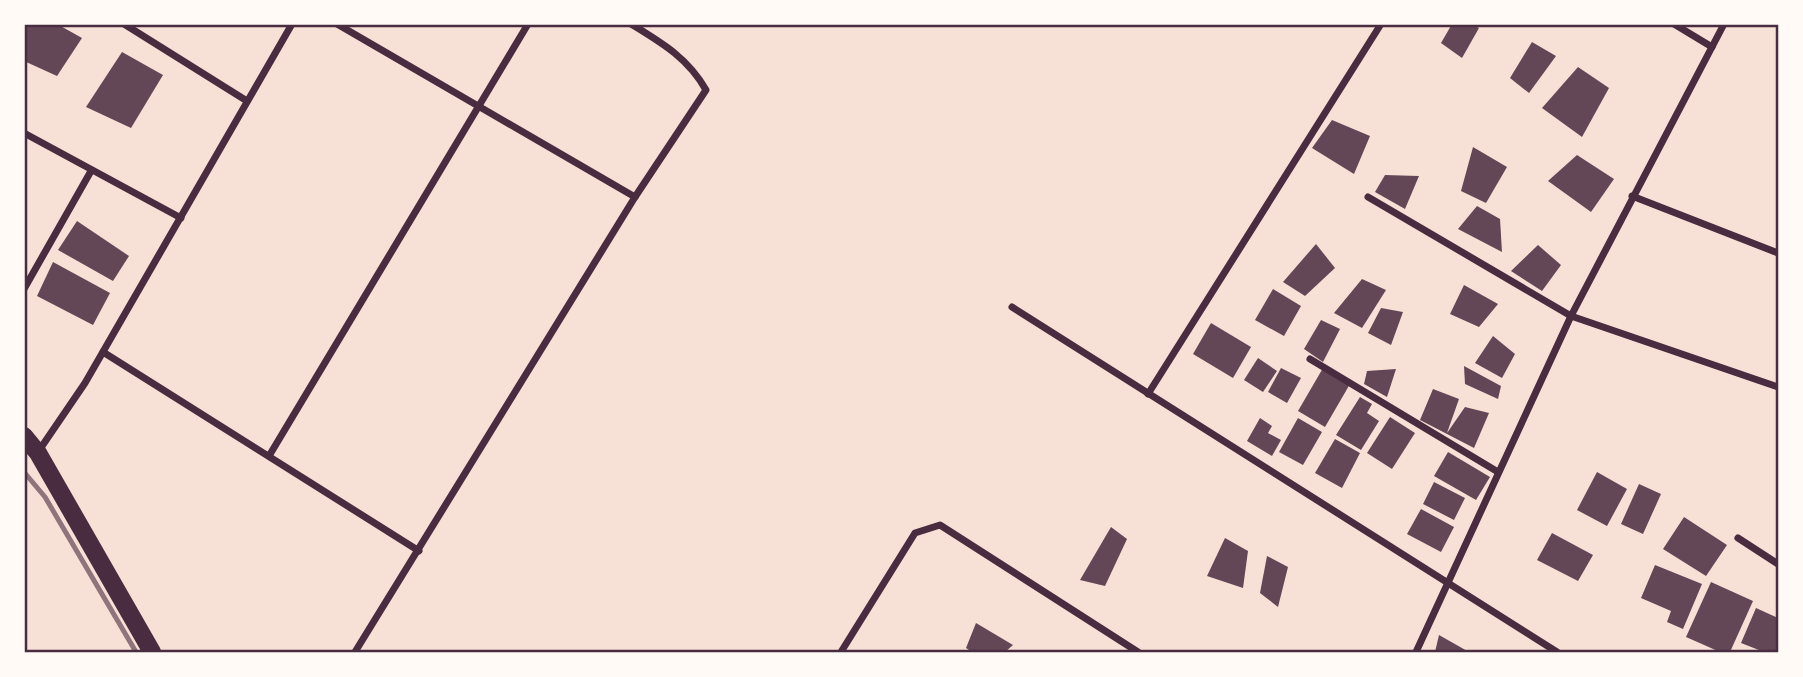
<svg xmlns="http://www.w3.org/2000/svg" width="1803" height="677" font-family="Overpass,sans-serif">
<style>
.building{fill:#644757}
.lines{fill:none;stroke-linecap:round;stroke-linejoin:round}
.minor{stroke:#4a2c40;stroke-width:7}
.primary{stroke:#4a2c40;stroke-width:18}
.rail{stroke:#8f747c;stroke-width:5}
.neatline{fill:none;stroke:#4a2c40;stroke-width:2.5}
</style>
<rect width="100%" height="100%" fill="#f7e1d7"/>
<g class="building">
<polygon points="29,24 57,24 82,38 57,76 24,61 24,31"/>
<polygon points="1452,24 1472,24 1479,28 1462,58 1441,43"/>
<polygon points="1532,42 1556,56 1529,93 1510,78"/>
<polygon points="122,52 163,75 131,128 86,107"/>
<polygon points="1578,67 1609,88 1582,137 1542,108"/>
<polygon points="1332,120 1370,136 1354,174 1312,148"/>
<polygon points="1473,147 1507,167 1486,203 1461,191"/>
<polygon points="1577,155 1614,179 1591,212 1548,181"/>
<polygon points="1385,175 1419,176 1405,209 1375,192"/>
<polygon points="1477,206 1500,219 1502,252 1458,229"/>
<polygon points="77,221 129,256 113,281 58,250"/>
<polygon points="1316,244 1335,268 1305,296 1283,282"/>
<polygon points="1538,245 1561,265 1542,291 1511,271"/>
<polygon points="53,262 110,293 93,325 37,296"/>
<polygon points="1362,279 1386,290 1362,328 1334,313"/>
<polygon points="1464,285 1498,304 1479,327 1450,314"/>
<polygon points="1273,289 1301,306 1284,336 1255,320"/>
<polygon points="1381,308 1403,312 1391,345 1368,333"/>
<polygon points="1321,320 1340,329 1323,362 1304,349"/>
<polygon points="1211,323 1251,347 1233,378 1193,354"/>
<polygon points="1493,336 1515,354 1502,378 1475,363"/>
<polygon points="1258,358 1277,371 1263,392 1244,380"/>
<polygon points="1464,366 1501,386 1498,399 1465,384"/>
<polygon points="1281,368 1301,378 1287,403 1268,392"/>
<polygon points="1323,368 1350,384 1325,427 1298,411"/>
<polygon points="1396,369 1387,397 1364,384 1367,371"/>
<polygon points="1433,389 1459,399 1447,433 1465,407 1489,413 1474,448 1420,420"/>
<polygon points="1360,397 1372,404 1367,413 1379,421 1361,450 1336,435"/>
<polygon points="1390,417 1415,433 1392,469 1367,453"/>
<polygon points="1260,418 1272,426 1268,433 1281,440 1272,456 1247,441"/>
<polygon points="1298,418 1322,432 1303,465 1279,452"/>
<polygon points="1335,439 1360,453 1342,488 1315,473"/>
<polygon points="1448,452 1490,477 1476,500 1434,476"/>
<polygon points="1597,472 1627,489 1607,526 1577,510"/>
<polygon points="1434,482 1465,498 1454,520 1423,504"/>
<polygon points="1639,484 1661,494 1643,534 1621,524"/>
<polygon points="1421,509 1454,527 1441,552 1407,534"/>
<polygon points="1684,517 1727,545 1706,576 1663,549"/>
<polygon points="1111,527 1127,539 1105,586 1080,580"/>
<polygon points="1552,533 1593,555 1578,581 1537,560"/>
<polygon points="1225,538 1248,551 1243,588 1207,576"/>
<polygon points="1267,556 1288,567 1278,607 1260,593"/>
<polygon points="1655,565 1702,584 1683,629 1667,622 1671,611 1641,598"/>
<polygon points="1711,582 1753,601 1730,652 1720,652 1686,637"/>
<polygon points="1756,608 1778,618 1778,652 1764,652 1741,643"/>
<polygon points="976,623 1013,645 1005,652 972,652 966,648"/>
<polygon points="1439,635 1469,652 1435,652"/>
</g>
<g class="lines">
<g class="minor">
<polyline points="124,24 247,101"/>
<polyline points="337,24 635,197"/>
<polyline points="1674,24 1712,47"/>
<polyline points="24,133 181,218"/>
<polyline points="1632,196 1778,253"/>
<polyline points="1368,197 1571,316 1778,387"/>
<polyline points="24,289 91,171"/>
<polyline points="1012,307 1557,652"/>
<polyline points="103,352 419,551"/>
<polyline points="1310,359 1498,472"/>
<polyline points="1148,394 1381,24"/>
<polyline points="38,452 85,383 292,24"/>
<polyline points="269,456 528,24"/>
<polyline points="1738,538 1778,564"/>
<path d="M355,652L635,197L706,90C688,58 662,43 631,24"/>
<polyline points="841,652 915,533 940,525 1138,652"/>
<polyline points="1416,652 1571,316 1724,24"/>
</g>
<polyline class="primary" points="24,436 38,453 152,652"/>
<polyline class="rail" points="24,472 45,497 136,652"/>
</g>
<rect width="1803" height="677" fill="none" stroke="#fffaf5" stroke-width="52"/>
<rect x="26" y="26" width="1751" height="625" class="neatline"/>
</svg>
